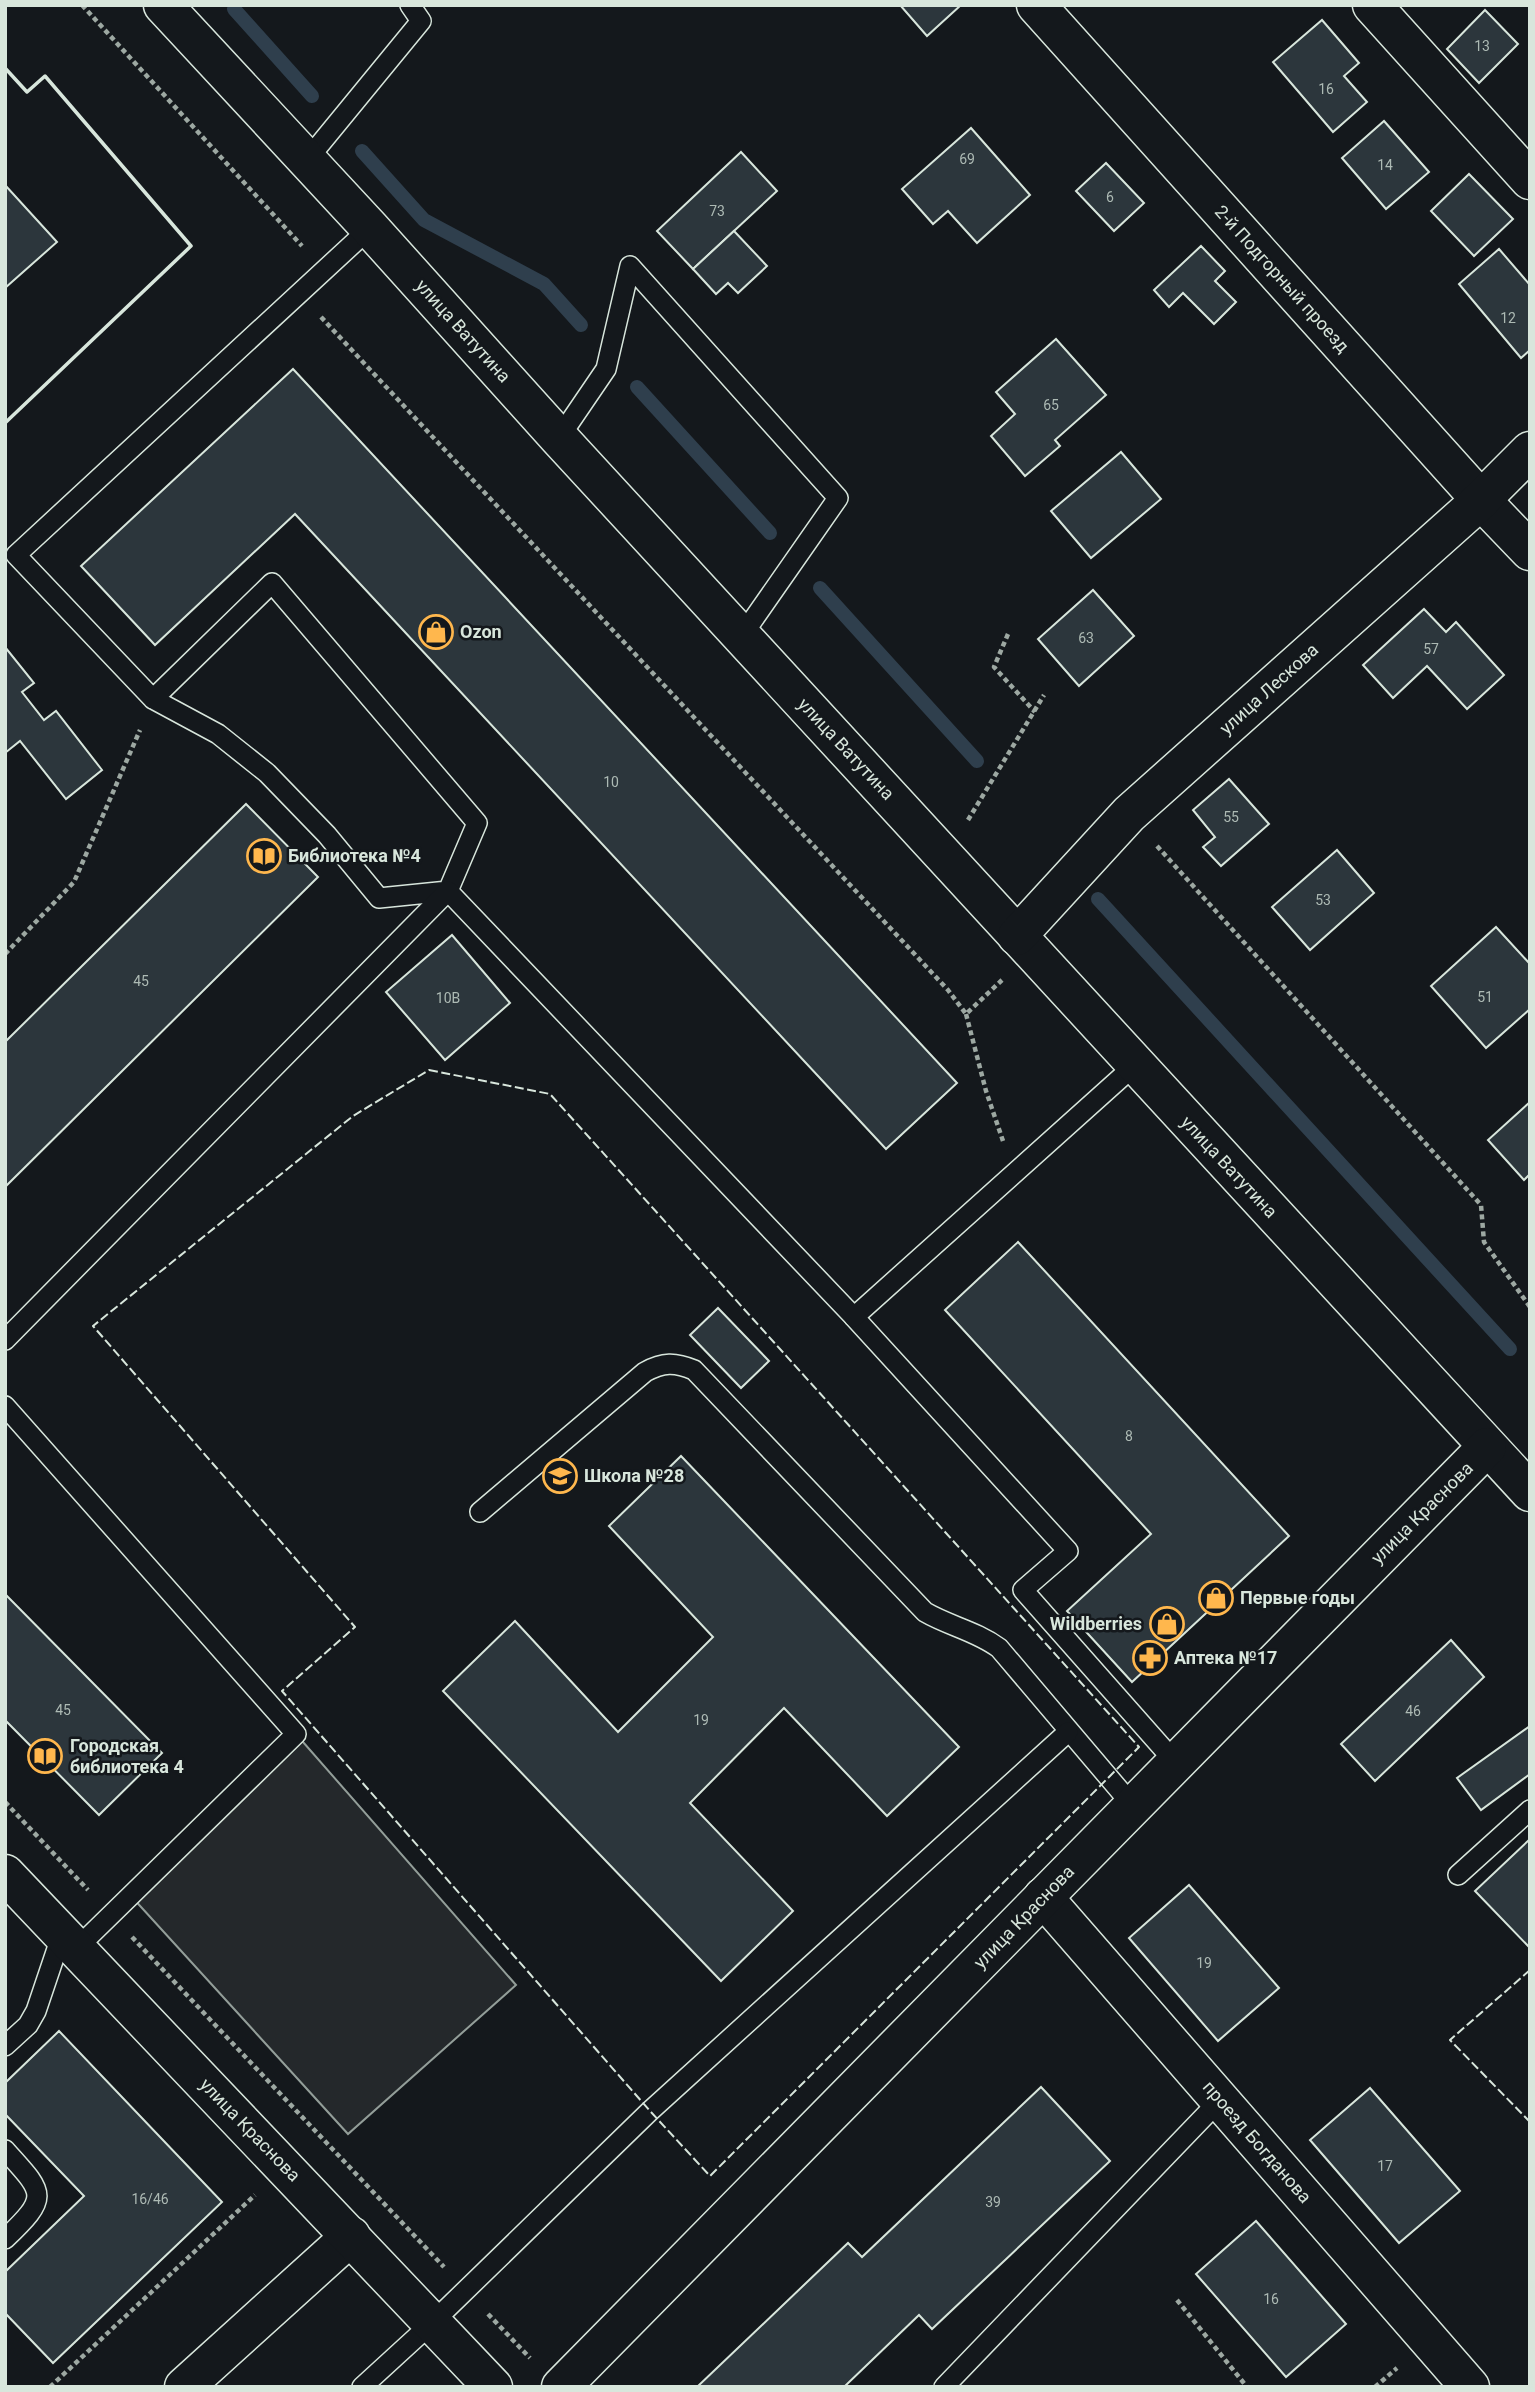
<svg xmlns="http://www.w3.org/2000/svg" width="1535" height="2392" font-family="Roboto,sans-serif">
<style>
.parking{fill:#24282b;stroke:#939e99;stroke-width:2}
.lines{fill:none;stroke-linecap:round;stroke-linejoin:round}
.stream{stroke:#2f3f4d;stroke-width:14}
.building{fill:#2c363c;stroke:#d8e6dc;stroke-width:2}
.lane-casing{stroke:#d8e6dc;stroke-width:22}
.street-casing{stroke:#d8e6dc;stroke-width:41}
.secondary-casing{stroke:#d8e6dc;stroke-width:41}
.path{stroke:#9da8a2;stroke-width:4.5;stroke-dasharray:5 3.5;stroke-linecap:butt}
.lane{stroke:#14181c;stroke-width:19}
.street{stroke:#14181c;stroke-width:38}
.secondary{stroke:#14181c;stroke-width:38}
.fence{stroke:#d8e6dc;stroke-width:2;stroke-dasharray:9 3.5;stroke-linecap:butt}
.wall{stroke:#d8e6dc;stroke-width:3.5}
.labels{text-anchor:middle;stroke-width:5;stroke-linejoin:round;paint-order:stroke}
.number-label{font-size:14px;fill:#adbab4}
.street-label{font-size:18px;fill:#d8e6dc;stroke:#14181c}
.poi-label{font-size:18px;font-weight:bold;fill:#d8e6dc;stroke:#14181c;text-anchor:start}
</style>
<rect width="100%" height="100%" fill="#14181c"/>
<polygon class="parking" points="296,1734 516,1985 348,2134 131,1896"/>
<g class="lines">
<g class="stream">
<polyline points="234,9 312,96"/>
<polyline points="362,151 424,220 544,284 581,325"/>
<polyline points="637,387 770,533"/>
<polyline points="820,588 977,761"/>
<polyline points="1098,899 1510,1349"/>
</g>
</g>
<g class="building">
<polygon points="900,5 961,5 927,36"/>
<polygon points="1485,10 1518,44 1479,83 1447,49"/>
<polygon points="1322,20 1359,63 1344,76 1367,102 1333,132 1273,62"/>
<polygon points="1384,121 1429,172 1386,209 1342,158"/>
<polygon points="971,128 1030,195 977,243 948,211 933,224 902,189"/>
<polygon points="741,152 777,191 693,269 657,231"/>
<polygon points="1106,163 1144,203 1114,231 1076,191"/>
<polygon points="1469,174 1513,219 1474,256 1431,211"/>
<polygon points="5,185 57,242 5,288"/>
<polygon points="734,231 767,266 738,293 728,283 716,294 693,269"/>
<polygon points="1201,246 1225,271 1215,281 1236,302 1214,324 1183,293 1169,307 1154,290"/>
<polygon points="1499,249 1530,285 1530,350 1521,358 1459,284"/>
<polygon points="1056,339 1106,395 1055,440 1060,446 1025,476 991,436 1015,414 996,392"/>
<polygon points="293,369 957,1083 886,1149 295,514 155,645 81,566"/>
<polygon points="1121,452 1161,499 1091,558 1051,511"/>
<polygon points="1093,590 1134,636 1079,686 1038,639"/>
<polygon points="1424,609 1446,632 1456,622 1504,675 1467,709 1427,666 1393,698 1363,665"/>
<polygon points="5,647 34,683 22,692 44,720 56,711 102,770 66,799 20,741 5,753"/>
<polygon points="1229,779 1269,824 1221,866 1203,847 1215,837 1193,810"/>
<polygon points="246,804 318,877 5,1187 5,1042"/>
<polygon points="1337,850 1374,893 1310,950 1272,907"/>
<polygon points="1496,927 1530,964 1530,1009 1486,1048 1431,986"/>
<polygon points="452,935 510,1003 445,1060 386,992"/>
<polygon points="1530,1102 1530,1174 1524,1180 1488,1140"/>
<polygon points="1018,1242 1289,1536 1132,1682 1067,1611 1151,1534 945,1310"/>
<polygon points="718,1308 769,1361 741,1388 690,1335"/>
<polygon points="681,1456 959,1747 887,1816 784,1708 690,1803 793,1911 721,1981 443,1691 515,1621 618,1732 713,1637 609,1526"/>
<polygon points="5,1594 162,1753 99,1815 5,1720"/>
<polygon points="1451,1640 1484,1677 1375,1781 1341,1744"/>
<polygon points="1530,1726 1530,1774 1481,1810 1457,1778"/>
<polygon points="1530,1839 1530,1948 1475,1891"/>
<polygon points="1189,1885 1279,1988 1218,2041 1129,1938"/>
<polygon points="59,2031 222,2202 53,2363 5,2313 5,2272 84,2196 5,2114 5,2083"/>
<polygon points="1041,2087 1110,2161 932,2329 919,2315 844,2387 697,2387 848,2243 862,2257"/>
<polygon points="1370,2088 1460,2191 1399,2243 1310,2140"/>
<polygon points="1256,2221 1346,2324 1286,2377 1196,2274"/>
</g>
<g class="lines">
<g class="lane-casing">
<g id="lane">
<polyline points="307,160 421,21 410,5"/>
<polyline points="559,438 606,369 630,266 838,498 741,637"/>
<polyline points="153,699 272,583 477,823 448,891 379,898 327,835 267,773 218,734 153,699 16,555 370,228"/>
<polyline points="854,1317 1068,1551 1023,1590 1175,1762"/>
<polyline points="5,1340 448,891 854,1317 1135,1065"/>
<polyline points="5,1406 296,1734 76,1949"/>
<path d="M480,1512L645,1372C663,1362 675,1362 694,1370L925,1612C949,1626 976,1631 999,1648L1133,1806"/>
<polyline points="1458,1875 1530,1810"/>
<polyline points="5,2046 28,2025 36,2011 62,1934"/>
<path d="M5,2150C45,2194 50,2196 5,2239"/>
<polyline points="362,2387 433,2322 650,2111 1068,1732"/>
<polyline points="944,2387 1220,2100"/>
</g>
</g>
<g class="street-casing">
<g id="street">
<polyline points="163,5 370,228 559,438 1530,1492"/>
<polyline points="1036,5 1481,500 1530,551"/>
<polyline points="1372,5 1530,180"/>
<polyline points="1017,936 1129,814 1481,500 1530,451"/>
<polyline points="1043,1897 1470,2387"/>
<polyline points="184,2387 351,2236"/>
<polyline points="561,2387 1487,1447"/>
</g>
</g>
<g class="secondary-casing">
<polyline id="secondary" points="5,1874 493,2387"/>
</g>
<g class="path">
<polyline points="82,5 302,246"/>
<polyline points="321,317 948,990 966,1014 1002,980"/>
<polyline points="1008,634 994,667 1035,712"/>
<polyline points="968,820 1044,695"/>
<polyline points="1157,846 1481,1205 1484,1242 1530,1307"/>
<polyline points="5,954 74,882 140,730"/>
<polyline points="966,1014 986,1091 1003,1141"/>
<polyline points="5,1802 88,1890"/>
<polyline points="132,1937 444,2267"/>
<polyline points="1177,2300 1247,2387"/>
<polyline points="488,2314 530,2358"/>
<polyline points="50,2387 255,2195"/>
<polyline points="1375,2387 1397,2368"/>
</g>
<use href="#lane" class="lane"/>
<use href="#street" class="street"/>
<use href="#secondary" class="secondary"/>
<g class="fence">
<polygon points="429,1070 550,1094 1139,1747 710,2176 650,2111 282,1691 355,1627 93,1326 353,1116"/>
<polyline points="1530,1970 1450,2040 1530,2122"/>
</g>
<polyline class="wall" points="5,68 27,92 45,76 191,246 5,423"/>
</g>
<defs>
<g id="shop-ring" transform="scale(1.75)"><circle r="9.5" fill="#14181c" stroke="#ffb74d" stroke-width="1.5"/><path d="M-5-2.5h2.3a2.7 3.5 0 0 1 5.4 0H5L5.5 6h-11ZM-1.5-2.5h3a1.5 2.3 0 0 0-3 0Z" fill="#ffb74d"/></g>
<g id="library-ring" transform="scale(1.75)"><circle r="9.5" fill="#14181c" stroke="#ffb74d" stroke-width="1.5"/><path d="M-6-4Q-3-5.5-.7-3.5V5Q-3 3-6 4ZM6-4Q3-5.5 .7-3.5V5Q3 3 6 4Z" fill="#ffb74d"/></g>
<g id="school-ring" transform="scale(1.75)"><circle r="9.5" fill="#14181c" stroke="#ffb74d" stroke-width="1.5"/><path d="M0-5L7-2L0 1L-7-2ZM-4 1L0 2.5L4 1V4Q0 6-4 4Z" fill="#ffb74d"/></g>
<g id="pharmacy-ring" transform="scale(1.75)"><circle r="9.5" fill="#14181c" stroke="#ffb74d" stroke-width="1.5"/><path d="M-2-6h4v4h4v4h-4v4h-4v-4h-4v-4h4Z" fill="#ffb74d"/></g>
</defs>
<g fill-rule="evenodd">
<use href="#shop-ring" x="436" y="632"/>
<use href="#library-ring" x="264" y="856"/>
<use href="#school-ring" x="560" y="1476"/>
<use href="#shop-ring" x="1216" y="1598"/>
<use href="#shop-ring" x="1167" y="1624"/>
<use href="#pharmacy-ring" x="1150" y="1658"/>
<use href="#library-ring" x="45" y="1756"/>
</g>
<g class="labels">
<g class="number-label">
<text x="1482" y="51">13</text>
<text x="1326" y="94">16</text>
<text x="967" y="164">69</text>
<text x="1385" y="170">14</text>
<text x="1110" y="202">6</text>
<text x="717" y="216">73</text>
<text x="1508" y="323">12</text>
<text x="1051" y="410">65</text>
<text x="1086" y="643">63</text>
<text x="1431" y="654">57</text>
<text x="611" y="787">10</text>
<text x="1231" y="822">55</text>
<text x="1323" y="905">53</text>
<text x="141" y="986">45</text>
<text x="1485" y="1002">51</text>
<text x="448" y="1003">10В</text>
<text x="1129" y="1441">8</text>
<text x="63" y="1715">45</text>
<text x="1413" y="1716">46</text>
<text x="701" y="1725">19</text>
<text x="1204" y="1968">19</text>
<text x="1385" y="2171">17</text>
<text x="150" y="2204">16/46</text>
<text x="993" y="2207">39</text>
<text x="1271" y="2304">16</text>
</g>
<g class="street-label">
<text transform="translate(1282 279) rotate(48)" y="6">2-й Подгорный проезд</text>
<text transform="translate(463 331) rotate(48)" y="6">улица Ватутина</text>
<text transform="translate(1269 689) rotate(-42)" y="6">улица Лескова</text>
<text transform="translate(846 749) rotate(47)" y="6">улица Ватутина</text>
<text transform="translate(1229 1167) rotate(47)" y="6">улица Ватутина</text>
<text transform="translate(1422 1513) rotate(-45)" y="6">улица Краснова</text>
<text transform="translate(1024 1917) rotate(-46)" y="6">улица Краснова</text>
<text transform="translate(250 2130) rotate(46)" y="6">улица Краснова</text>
<text transform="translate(1257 2142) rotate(49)" y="6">проезд Богданова</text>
</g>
<g class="poi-label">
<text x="460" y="638">Ozon</text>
<text x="288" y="862">Библиотека №4</text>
<text x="584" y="1482">Школа №28</text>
<text x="1240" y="1604">Первые годы</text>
<text x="1142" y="1630" text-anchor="end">Wildberries</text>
<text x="1174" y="1664">Аптека №17</text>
<text x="70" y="1752">Городская<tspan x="70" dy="21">библиотека 4</tspan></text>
</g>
</g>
<rect width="1535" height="2392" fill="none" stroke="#d8e6dc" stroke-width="14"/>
</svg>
